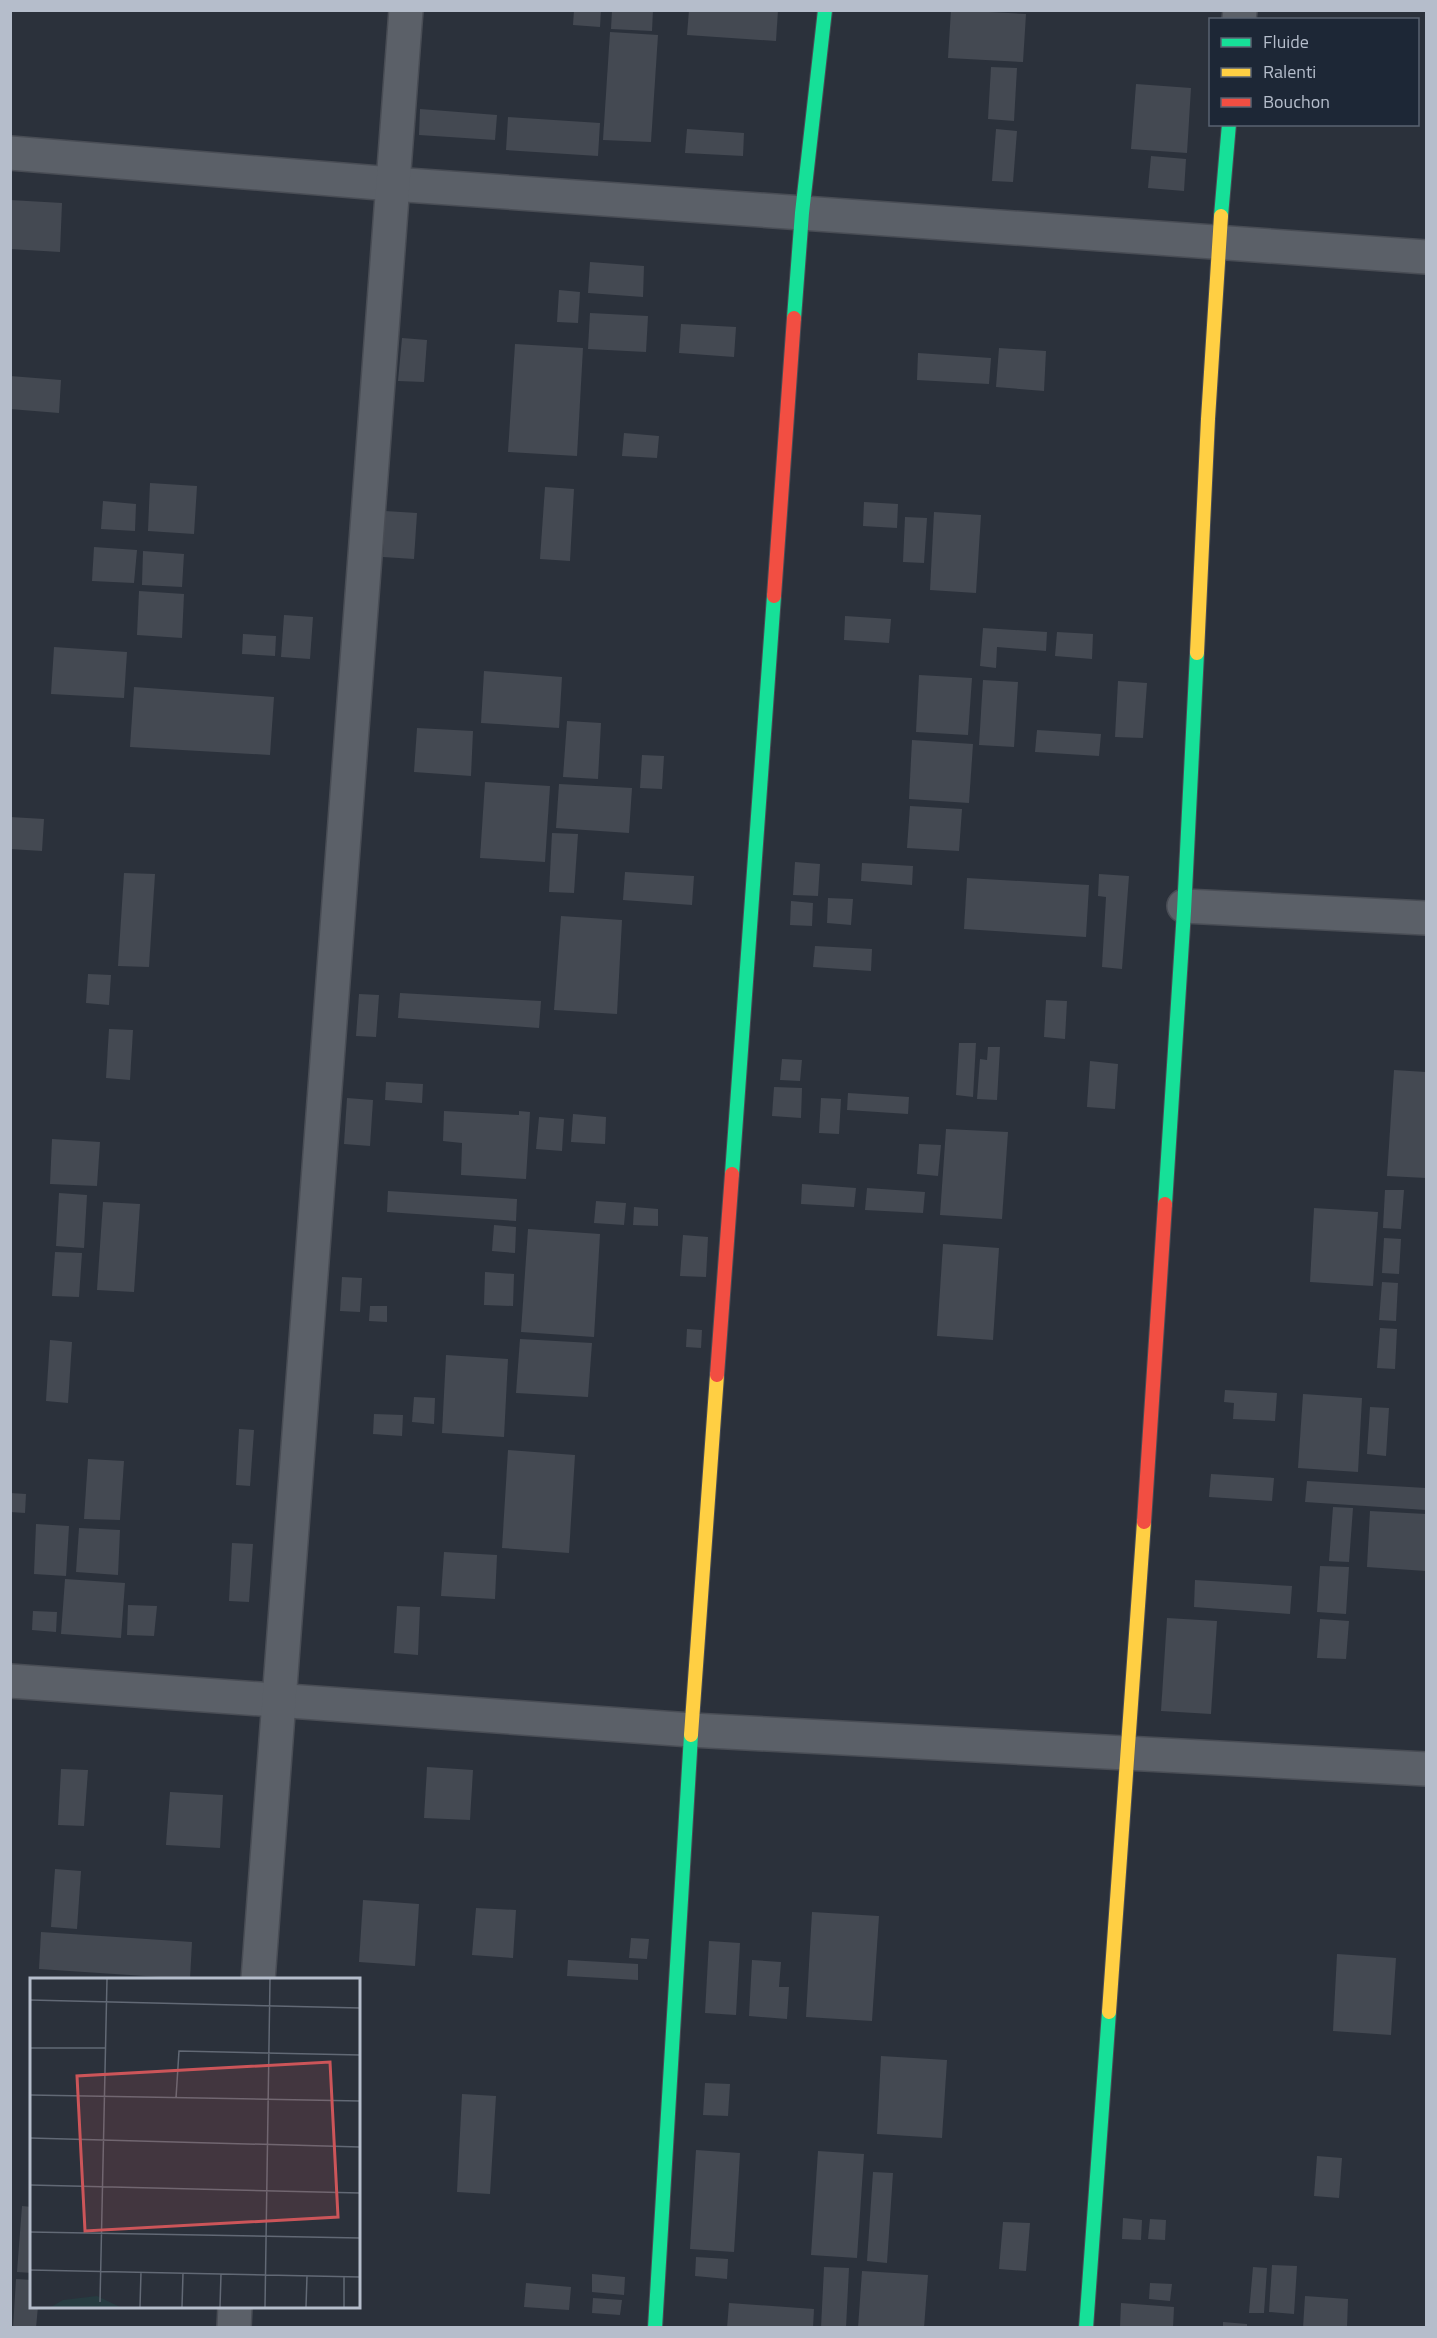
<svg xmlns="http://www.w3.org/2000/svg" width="1437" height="2338" font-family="'Titillium Web',sans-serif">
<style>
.building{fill:#444952}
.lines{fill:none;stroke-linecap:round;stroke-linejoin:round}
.street-casing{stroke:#494d55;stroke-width:36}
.fast-casing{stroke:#494d55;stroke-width:16}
.slow-casing{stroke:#494d55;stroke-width:16}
.jam-casing{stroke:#494d55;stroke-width:16}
.street{stroke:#5b6068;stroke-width:33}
.fast{stroke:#16e098;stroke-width:14}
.slow{stroke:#ffcf43;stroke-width:14}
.jam{stroke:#f24e42;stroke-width:14}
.inset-road{fill:none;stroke:#626975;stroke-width:1.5}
.view{fill:#cc5559;fill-opacity:0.15;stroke:#cc5559;stroke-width:3}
.inset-edge{fill:none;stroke:#b5bdcb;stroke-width:3}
</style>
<rect width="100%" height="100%" fill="#2b313b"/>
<g class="building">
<polygon points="574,10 601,10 600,27 573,25"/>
<polygon points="612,10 653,10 652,31 611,29"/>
<polygon points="689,10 778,10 776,41 687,35"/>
<polygon points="951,10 1026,14 1023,62 948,58"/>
<polygon points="610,32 658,35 651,142 603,140"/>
<polygon points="991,67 1017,68 1014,121 988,119"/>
<polygon points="1136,84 1191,88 1187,153 1131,149"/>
<polygon points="420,109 497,115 495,140 419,135"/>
<polygon points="508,117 600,123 598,156 506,150"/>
<polygon points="687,129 744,133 743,156 685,153"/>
<polygon points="996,129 1017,131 1013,182 992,181"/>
<polygon points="1151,156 1186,159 1184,191 1148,188"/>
<polygon points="10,200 62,203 60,252 10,249"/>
<polygon points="590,262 644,266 643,297 588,293"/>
<polygon points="559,290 580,292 578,323 557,322"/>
<polygon points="590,313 648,316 646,352 588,349"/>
<polygon points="681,324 736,327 734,357 679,353"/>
<polygon points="402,338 427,340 424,382 398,381"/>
<polygon points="515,344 583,348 577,456 508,452"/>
<polygon points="999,348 1046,351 1044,391 996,387"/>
<polygon points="918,353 991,358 989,384 917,380"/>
<polygon points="10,376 61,380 59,413 10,409"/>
<polygon points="624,433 659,436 657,458 622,456"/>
<polygon points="150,483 197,486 194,534 148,531"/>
<polygon points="545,487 574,489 570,561 540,559"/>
<polygon points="103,501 136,504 135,531 101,529"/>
<polygon points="864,502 898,504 897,528 863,526"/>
<polygon points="385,511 417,513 414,559 383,557"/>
<polygon points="934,512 981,515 976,593 930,590"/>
<polygon points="905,517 927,518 924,563 903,562"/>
<polygon points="94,547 137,550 134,583 92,581"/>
<polygon points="143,551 184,554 182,587 142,585"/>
<polygon points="139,591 184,594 182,638 137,635"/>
<polygon points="284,615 313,617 310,659 281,657"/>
<polygon points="845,616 891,619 889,643 844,640"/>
<polygon points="983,628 1047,632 1046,651 997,647 996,668 980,666"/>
<polygon points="1057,632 1093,634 1092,659 1055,656"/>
<polygon points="243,634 276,636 275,656 242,654"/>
<polygon points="54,647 127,652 124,698 51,694"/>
<polygon points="484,671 562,677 559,728 481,723"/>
<polygon points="919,675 972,678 968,735 916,732"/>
<polygon points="983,680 1018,682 1014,747 979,745"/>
<polygon points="1118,681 1147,683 1143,738 1115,737"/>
<polygon points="134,687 274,697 270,755 130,747"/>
<polygon points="567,721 601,723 598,779 563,777"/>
<polygon points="417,728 473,731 471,776 414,772"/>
<polygon points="1037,730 1101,734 1099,756 1035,752"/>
<polygon points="912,740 973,744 969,803 909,799"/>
<polygon points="642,755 664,756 662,789 640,788"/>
<polygon points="485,782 550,786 545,862 480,858"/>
<polygon points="559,784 632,788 629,833 556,828"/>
<polygon points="910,806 962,809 959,851 907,848"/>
<polygon points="10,817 44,819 42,851 10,849"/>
<polygon points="552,833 578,834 574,893 549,892"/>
<polygon points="795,862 820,864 818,896 793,895"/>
<polygon points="862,863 913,866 912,885 861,881"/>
<polygon points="625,872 694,876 692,905 623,900"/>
<polygon points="124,873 155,874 149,967 118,966"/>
<polygon points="1099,874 1129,876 1122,969 1102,967 1106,897 1098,896"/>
<polygon points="967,878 1089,885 1086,937 964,929"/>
<polygon points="828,898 853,899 851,925 827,923"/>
<polygon points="791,901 813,903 812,926 790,925"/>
<polygon points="561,916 622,920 617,1014 554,1010"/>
<polygon points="815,946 872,949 871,971 813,967"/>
<polygon points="88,974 111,975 109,1005 86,1003"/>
<polygon points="400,993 541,1001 539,1028 398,1018"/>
<polygon points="359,994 379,995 376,1037 356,1036"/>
<polygon points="1046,1000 1067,1001 1065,1039 1044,1037"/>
<polygon points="109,1029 133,1030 130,1080 106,1078"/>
<polygon points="959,1043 976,1043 973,1097 956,1095"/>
<polygon points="988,1047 1000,1047 997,1100 977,1099 980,1059 987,1060"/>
<polygon points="782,1059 802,1060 800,1081 780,1080"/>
<polygon points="1090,1061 1118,1064 1115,1109 1087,1107"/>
<polygon points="1394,1070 1426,1072 1426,1178 1387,1176"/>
<polygon points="386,1082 423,1084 422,1103 385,1100"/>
<polygon points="774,1087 802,1088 801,1118 772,1116"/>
<polygon points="848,1093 909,1097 908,1114 847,1110"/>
<polygon points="347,1098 373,1100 370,1146 344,1144"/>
<polygon points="821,1098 841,1099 839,1134 819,1133"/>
<polygon points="444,1111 519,1115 519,1111 530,1112 526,1179 461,1175 462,1143 443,1141"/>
<polygon points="573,1114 606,1117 605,1144 571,1142"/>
<polygon points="539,1117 564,1119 562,1151 536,1149"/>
<polygon points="946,1129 1008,1132 1002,1219 940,1215"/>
<polygon points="52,1139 100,1142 97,1186 50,1184"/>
<polygon points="919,1144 941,1145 938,1176 917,1174"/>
<polygon points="802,1184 856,1188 854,1207 801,1204"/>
<polygon points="867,1188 925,1192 923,1213 865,1210"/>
<polygon points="1385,1190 1404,1190 1401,1229 1383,1228"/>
<polygon points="388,1191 517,1199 516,1221 387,1212"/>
<polygon points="59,1193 87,1195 84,1248 56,1246"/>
<polygon points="596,1201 626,1203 624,1225 594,1223"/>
<polygon points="103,1202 140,1204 134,1292 97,1290"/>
<polygon points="634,1207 658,1209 658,1226 633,1225"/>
<polygon points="1314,1208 1378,1212 1373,1286 1310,1282"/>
<polygon points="494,1225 516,1227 515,1253 492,1251"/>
<polygon points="528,1229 600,1234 594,1337 521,1332"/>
<polygon points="683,1235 708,1237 706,1277 680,1276"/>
<polygon points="1384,1238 1401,1239 1399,1274 1382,1273"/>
<polygon points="943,1244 999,1248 993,1340 937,1336"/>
<polygon points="55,1252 82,1253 79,1297 52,1296"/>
<polygon points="485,1272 514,1274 513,1306 484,1305"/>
<polygon points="342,1277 362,1278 360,1312 340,1311"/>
<polygon points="1382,1282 1398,1283 1396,1321 1379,1320"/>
<polygon points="370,1306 387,1306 387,1322 369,1321"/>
<polygon points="1380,1328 1397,1329 1395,1369 1377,1368"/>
<polygon points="687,1329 702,1330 701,1348 686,1347"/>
<polygon points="520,1339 592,1343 588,1397 516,1393"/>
<polygon points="50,1340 72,1342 68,1403 46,1401"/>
<polygon points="446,1355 508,1359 504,1437 442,1433"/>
<polygon points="1225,1390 1277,1393 1275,1421 1233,1419 1234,1403 1224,1402"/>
<polygon points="1303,1394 1362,1398 1358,1472 1298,1468"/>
<polygon points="414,1397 435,1398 434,1424 412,1422"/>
<polygon points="1370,1407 1389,1408 1386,1456 1367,1454"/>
<polygon points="374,1414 403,1415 402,1436 373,1434"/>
<polygon points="239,1429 254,1430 250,1486 236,1485"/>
<polygon points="508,1450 575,1455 569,1553 502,1548"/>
<polygon points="88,1459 124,1461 120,1520 84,1519"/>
<polygon points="1211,1474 1274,1478 1272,1501 1209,1497"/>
<polygon points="1307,1481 1426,1488 1426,1510 1305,1502"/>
<polygon points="10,1493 26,1494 25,1513 10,1512"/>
<polygon points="1333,1507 1353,1508 1349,1562 1329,1561"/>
<polygon points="1370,1511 1426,1514 1426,1571 1367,1567"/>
<polygon points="36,1524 69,1526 66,1576 34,1574"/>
<polygon points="79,1528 120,1530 118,1575 76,1572"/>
<polygon points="232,1543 253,1544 249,1602 229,1601"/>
<polygon points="444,1552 497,1555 495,1599 441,1596"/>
<polygon points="1320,1566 1349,1567 1346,1614 1317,1612"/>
<polygon points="65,1579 125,1583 121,1638 61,1634"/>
<polygon points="1195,1580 1292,1586 1290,1614 1194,1607"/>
<polygon points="128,1605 157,1606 154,1636 127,1635"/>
<polygon points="397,1606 420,1607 418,1655 394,1653"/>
<polygon points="33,1611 57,1612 56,1632 32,1630"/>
<polygon points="1167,1618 1217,1621 1211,1714 1161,1711"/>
<polygon points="1320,1619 1349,1621 1346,1659 1317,1658"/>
<polygon points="427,1767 473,1770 470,1820 424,1818"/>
<polygon points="61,1769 88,1770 84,1826 58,1825"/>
<polygon points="170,1792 223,1795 220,1848 166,1845"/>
<polygon points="55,1869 81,1871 77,1929 51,1927"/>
<polygon points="363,1900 419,1904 415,1966 359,1962"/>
<polygon points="476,1908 516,1910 513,1958 472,1955"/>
<polygon points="812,1912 879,1916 872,2021 806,2017"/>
<polygon points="41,1932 192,1942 190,1979 39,1969"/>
<polygon points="631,1938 649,1939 647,1959 629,1958"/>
<polygon points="709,1941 740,1943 736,2015 705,2013"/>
<polygon points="1337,1954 1396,1958 1391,2035 1333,2031"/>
<polygon points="568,1960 638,1964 638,1980 567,1976"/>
<polygon points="752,1960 781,1962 779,1987 789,1987 787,2019 749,2016"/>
<polygon points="881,2056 947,2060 942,2138 877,2134"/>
<polygon points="705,2083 730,2084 728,2116 703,2115"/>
<polygon points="462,2094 496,2096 490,2194 457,2192"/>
<polygon points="696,2150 740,2153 734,2252 690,2249"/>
<polygon points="818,2151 864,2154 857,2258 811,2255"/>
<polygon points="1317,2156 1342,2158 1339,2198 1314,2196"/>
<polygon points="873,2172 893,2173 887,2263 867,2261"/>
<polygon points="22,2206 32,2207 32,2273 17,2272"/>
<polygon points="1123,2218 1142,2220 1141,2240 1122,2239"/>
<polygon points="1150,2219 1166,2220 1165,2240 1148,2239"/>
<polygon points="1003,2222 1030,2223 1026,2271 999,2269"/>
<polygon points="696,2257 728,2259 727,2279 695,2276"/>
<polygon points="1272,2265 1297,2266 1294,2314 1269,2312"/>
<polygon points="824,2267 849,2268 846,2328 821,2328"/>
<polygon points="1253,2267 1267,2268 1264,2313 1249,2313"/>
<polygon points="862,2271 928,2275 924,2328 858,2328"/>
<polygon points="592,2274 625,2277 624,2295 592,2292"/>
<polygon points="16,2279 32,2280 32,2306 38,2306 36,2328 13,2328"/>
<polygon points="526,2283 571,2287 569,2310 524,2307"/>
<polygon points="1150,2283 1172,2284 1170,2301 1149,2299"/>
<polygon points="1305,2296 1348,2299 1347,2328 1303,2328"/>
<polygon points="593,2298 622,2300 620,2315 592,2313"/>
<polygon points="729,2303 814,2309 813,2328 727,2328"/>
<polygon points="1121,2303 1174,2307 1173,2328 1120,2328"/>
<polygon points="1223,2322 1247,2324 1247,2328 1223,2328"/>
</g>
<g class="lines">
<g class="street-casing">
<g id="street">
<polyline points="1239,20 1240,10"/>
<polyline points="10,153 392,184 1426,257"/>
<polyline points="1184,906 1426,918"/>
<polyline points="10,1681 691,1730 1426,1769"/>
<polyline points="258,1980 406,10"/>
<polyline points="234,2328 235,2306"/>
</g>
</g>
<g class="fast-casing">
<g id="fast">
<polyline points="1221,216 1229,124"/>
<polyline points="794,318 802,213 825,10"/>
<polyline points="732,1174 774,596"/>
<polyline points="1165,1204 1184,911 1197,653"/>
<polyline points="655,2328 691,1735"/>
<polyline points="1086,2328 1109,2012"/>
</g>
</g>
<g class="slow-casing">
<g id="slow">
<polyline points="1197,653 1208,419 1221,216"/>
<polyline points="691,1735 717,1375"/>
<polyline points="1109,2012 1144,1522"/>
</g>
</g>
<g class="jam-casing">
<g id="jam">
<polyline points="774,596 794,318"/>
<polyline points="717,1375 732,1174"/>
<polyline points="1144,1522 1165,1204"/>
</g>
</g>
<use href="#street" class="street"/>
<use href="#fast" class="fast"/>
<use href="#slow" class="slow"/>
<use href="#jam" class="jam"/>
</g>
<g transform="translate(30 1978)">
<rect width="330" height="330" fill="#2b313b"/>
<path d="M67,318L90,329H21L33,322Z" fill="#273c41"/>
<path class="inset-road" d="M0,22L330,30M0,70H76M0,117L330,123M146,120L149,73L330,77M0,160L330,169M0,207L330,215M0,254L330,260M0,292L330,299M70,324L77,1M110,329L111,294M152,329L153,295M190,329L191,296M235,329L240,1M276,329L277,298M314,329V299"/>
<path class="view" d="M300,84L308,239L55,253L47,98Z"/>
<rect width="330" height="330" class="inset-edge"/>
</g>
<rect width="1437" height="2338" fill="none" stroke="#b5bdcb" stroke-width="24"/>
<rect x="1209" y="18" width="210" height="108" fill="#1d2736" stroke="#5a6372" stroke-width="1.5"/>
<rect x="1221" y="38" width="30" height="9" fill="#16e098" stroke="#5a6372" stroke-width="1.5"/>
<text x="1263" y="48" font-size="18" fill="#b5bdcb">Fluide</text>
<rect x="1221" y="68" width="30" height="9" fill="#ffcf43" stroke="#5a6372" stroke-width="1.5"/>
<text x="1263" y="78" font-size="18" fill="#b5bdcb">Ralenti</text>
<rect x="1221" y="98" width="30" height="9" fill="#f24e42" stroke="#5a6372" stroke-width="1.5"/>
<text x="1263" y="108" font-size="18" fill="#b5bdcb">Bouchon</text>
</svg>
